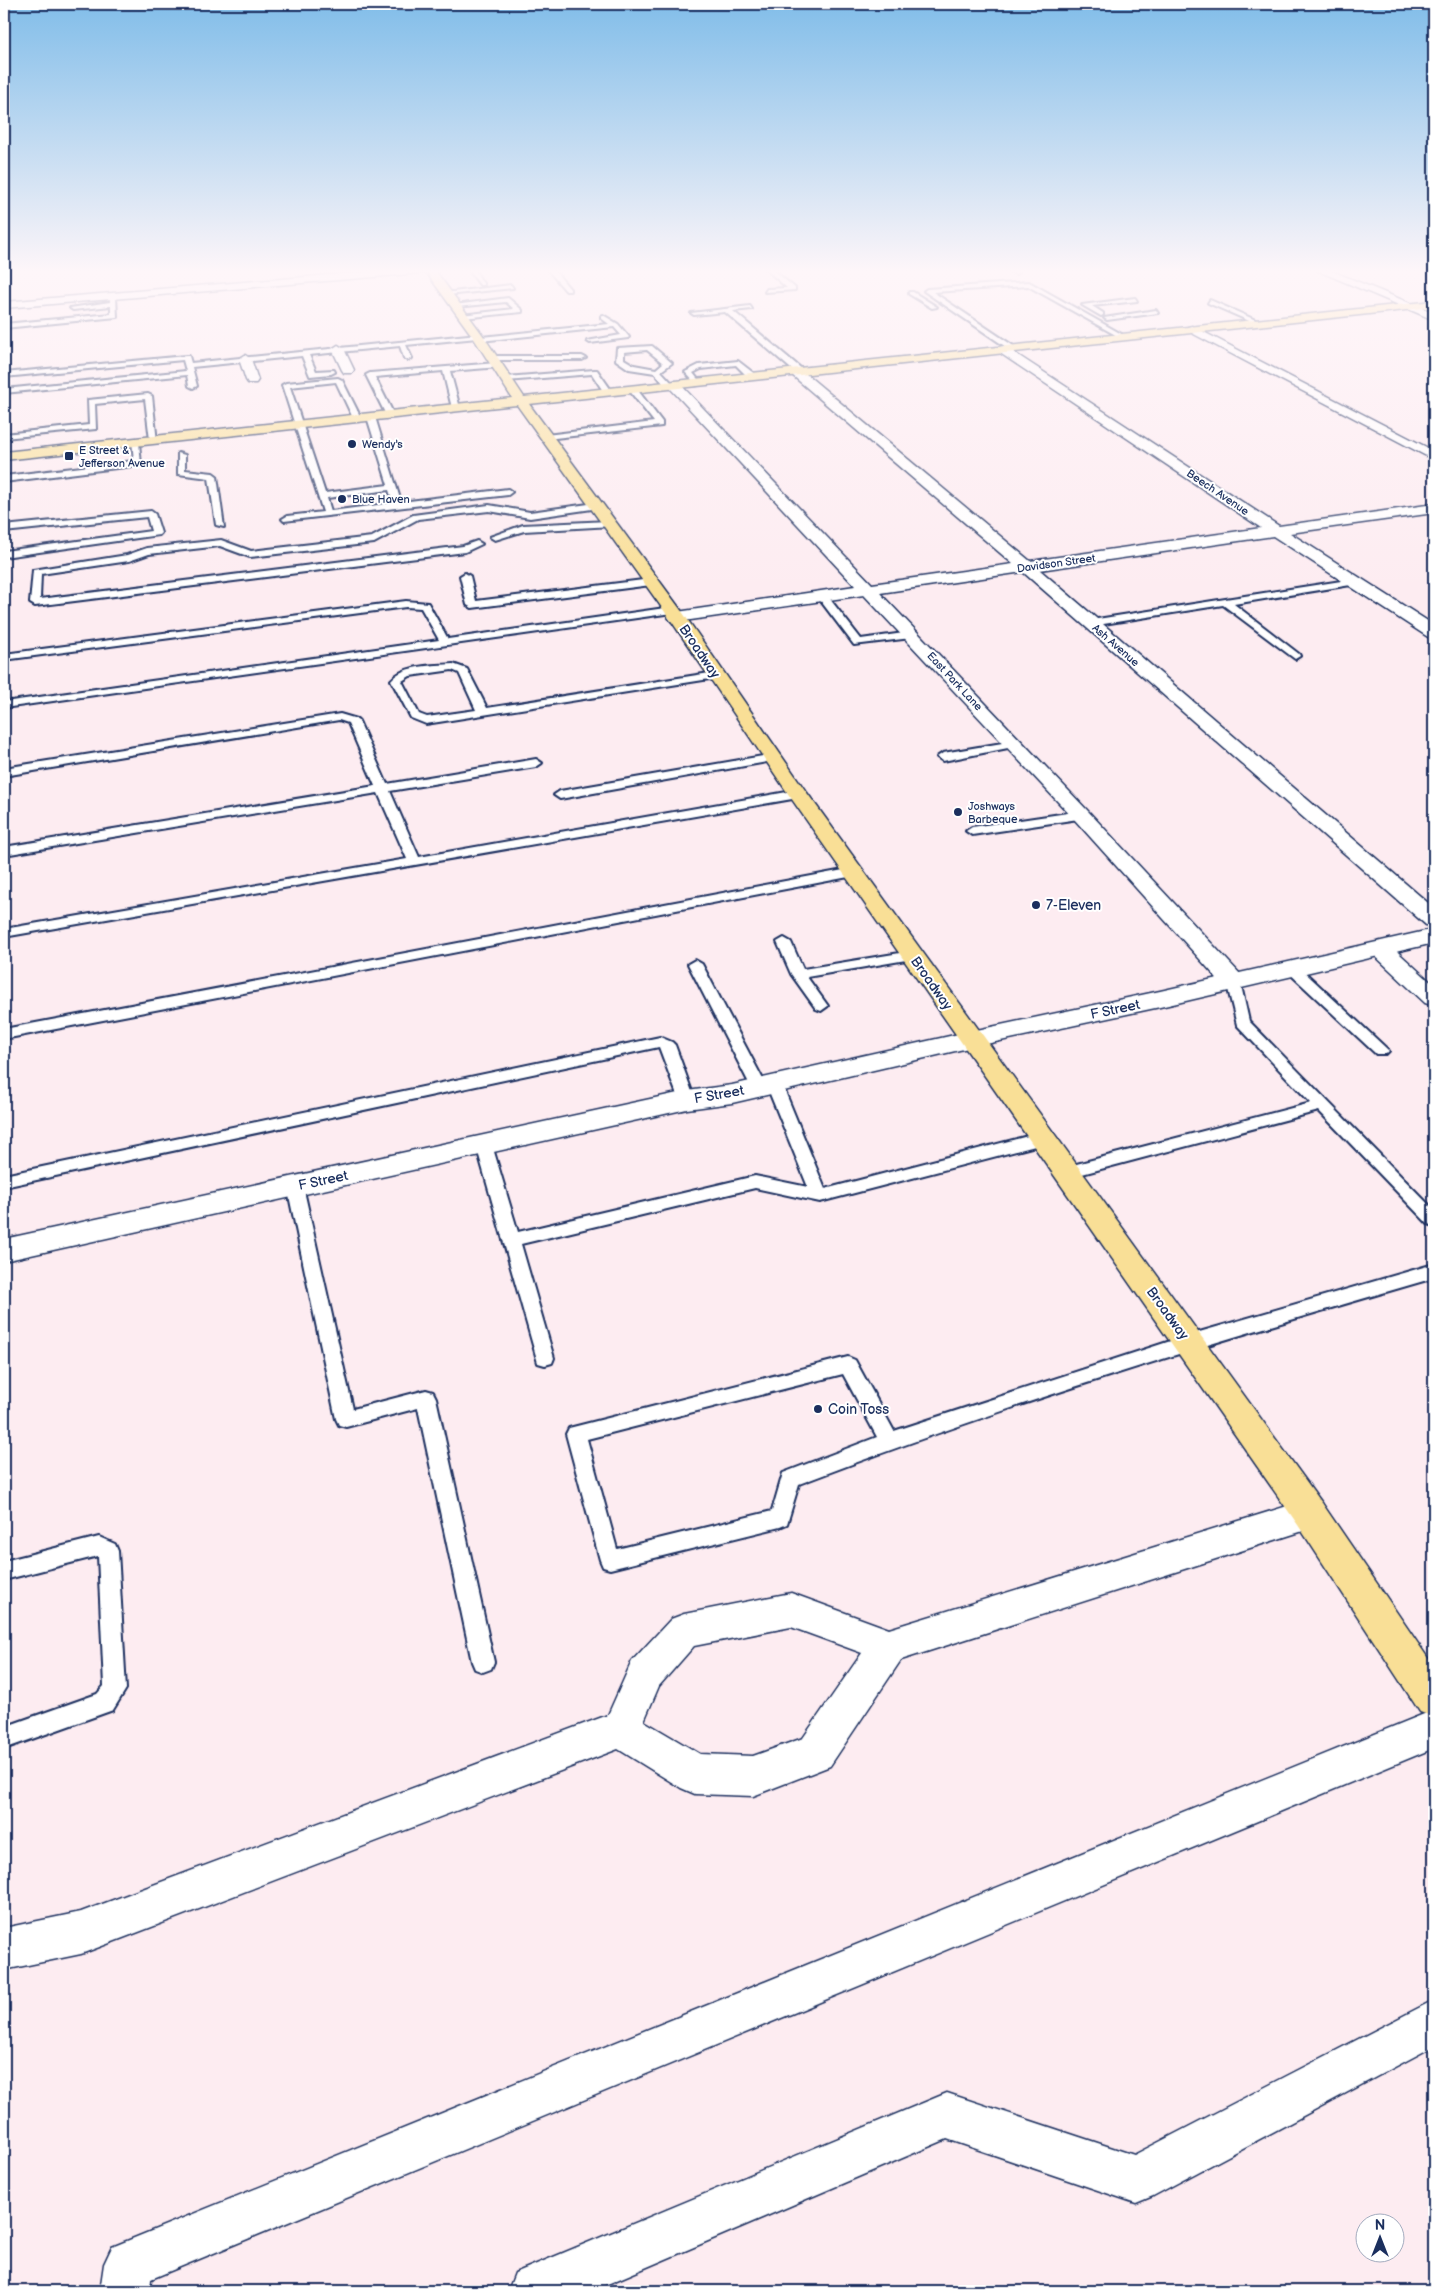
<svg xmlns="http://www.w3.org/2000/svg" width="1438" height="2295" font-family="'Balsamiq Sans',sans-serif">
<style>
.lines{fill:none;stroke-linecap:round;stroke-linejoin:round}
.service-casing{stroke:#1b2f5e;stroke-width:4}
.minor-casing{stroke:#1b2f5e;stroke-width:3}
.tertiary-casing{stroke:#1b2f5e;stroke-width:3}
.secondary-casing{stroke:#1b2f5e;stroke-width:3}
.primary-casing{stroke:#1b2f5e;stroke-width:3}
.service{fill:#fff;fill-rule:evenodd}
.minor{fill:#fff;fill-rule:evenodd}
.tertiary{fill:#fff;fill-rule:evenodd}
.secondary{fill:#fff;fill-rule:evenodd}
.primary{fill:#f9df96;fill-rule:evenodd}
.poi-dot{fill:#1b2f5e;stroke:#fff;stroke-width:2}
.labels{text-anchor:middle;stroke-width:4;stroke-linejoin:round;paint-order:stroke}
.far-poi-label{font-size:11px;fill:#1b2f5e;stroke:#fff;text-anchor:start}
.far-street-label{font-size:11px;fill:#1b2f5e;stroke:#fff}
.street-label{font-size:14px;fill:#1b2f5e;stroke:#fff}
.poi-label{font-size:14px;fill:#1b2f5e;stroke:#fff;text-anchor:start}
</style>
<rect width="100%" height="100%" fill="#fdecf1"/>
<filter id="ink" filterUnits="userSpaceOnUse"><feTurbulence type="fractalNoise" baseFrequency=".02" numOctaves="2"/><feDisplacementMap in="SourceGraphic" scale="10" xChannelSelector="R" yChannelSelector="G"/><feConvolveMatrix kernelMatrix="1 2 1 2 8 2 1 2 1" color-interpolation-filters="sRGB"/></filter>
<g filter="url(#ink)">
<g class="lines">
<g class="service-casing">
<g id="service">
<polygon points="468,269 474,269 484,285 480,285"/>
<polygon points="547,269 553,269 570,289 570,291 566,291"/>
<polygon points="766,269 772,269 795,288 795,290 765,292 767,289 787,288"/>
<polygon points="1006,269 1013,269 1019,272 1016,274"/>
<polygon points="1029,282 1125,336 1126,337 1121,338 1028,286 933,292 1015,347 1016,349 1012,351 924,291 927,289"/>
<polygon points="511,285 513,288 447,295 444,293"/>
<polygon points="909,292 913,292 937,307 932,308 909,294"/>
<polygon points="113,294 116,296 117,317 4,328 4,324 111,314 111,306 73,310 70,308 110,302 110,296"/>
<polygon points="508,298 522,310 522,312 463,318 461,317 461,315 514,309 506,302 457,307 454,305"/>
<polygon points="1135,298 1137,301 1092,306 1103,313 1103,315 1101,316 1082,305"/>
<polygon points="1210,300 1258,321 1259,322 1254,323 1208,303"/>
<polygon points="750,306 752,309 733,311 803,370 803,374 797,374 725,312 694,315 691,313"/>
<polygon points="1156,310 1158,313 1107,320 1104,318"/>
<polygon points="603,315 618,324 629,337 628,338 590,343 587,341 621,335 614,327 480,341 477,338 406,345 412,358 408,360 404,358 400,346 309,355 316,371 334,370 335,372 331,374 310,376 302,356 192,367 197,386 193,388 189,386 187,375 4,393 4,389 186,371 183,360 4,377 4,373 186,356 189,356 191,363 478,334 481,337 609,324 601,318 601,316"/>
<path d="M652,346L672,363L661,371L673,384V388H667L655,373L629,369L616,360L617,348ZM647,350L663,363L656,369L634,365L624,359V352Z"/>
<polygon points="492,356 582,356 586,358 582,360 489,360 488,358"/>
<polygon points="738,361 756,375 756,379 750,379 736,365 701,369 693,373 701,383 697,385 685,372 699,365"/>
<polygon points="497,363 500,363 500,367 450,371 460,408 456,410 452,408 443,371 375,377 394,415 390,417 386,415 366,375 370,373"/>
<polygon points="594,370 597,370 611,390 611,394 605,394 592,374 506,381 502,379 506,377"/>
<path d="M338,378L342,380L361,418L360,420L353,418L336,382L290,387L325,493L388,485L367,417L371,415L375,417L401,502L508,489L512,492L508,495L284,521L282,519L287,516L323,512L282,385L286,383ZM389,490L393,503L331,511L327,498Z"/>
<polygon points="630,388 636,388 662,422 662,426 546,439 542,437 546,435 654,422 629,390"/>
<polygon points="148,394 152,396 157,442 150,440 145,399 95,404 96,429 4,438 4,434 89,425 88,400"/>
<polygon points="132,440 139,442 141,465 4,482 4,476 134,461"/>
<polygon points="178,453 185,455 185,470 213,473 217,476 224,527 216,525 209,478 178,474"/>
<polygon points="596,503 599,504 599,508 530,518 489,511 418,519 374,543 250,557 220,546 149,554 129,561 41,574 40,599 463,546 477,541 482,544 465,552 35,606 30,603 33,570 127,555 147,548 221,540 251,551 372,537 413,515 489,505 530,512"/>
<polygon points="151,511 155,514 161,533 159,535 4,557 4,551 151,531 147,517 4,532 4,526"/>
<polygon points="609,521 614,524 612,526 524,531 495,540 490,537 523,525"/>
<polygon points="465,573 470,576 476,601 651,579 656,582 651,585 472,608 467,605 460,576"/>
<polygon points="1354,579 1357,580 1357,584 1234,604 1299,654 1300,656 1295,659 1223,605 1091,626 1086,623 1091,620"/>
<polygon points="822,593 826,594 861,639 911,632 916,635 911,638 854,645 817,596"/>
<polygon points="406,601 428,603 448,639 672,607 677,610 672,613 4,708 4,702 439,640 421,608 406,607 4,660 4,654"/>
<path d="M453,664L467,669L487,708L716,672L721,675L716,678L426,724L411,718L391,680C405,664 433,666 453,664ZM452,670L459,673L476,710L427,717L419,714L402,681L410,676Z"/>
<polygon points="340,714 357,719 359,721 387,784 536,759 542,763 536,767 390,791 419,857 798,790 804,794 798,798 4,937 4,929 407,859 378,793 4,855 4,847 375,786 348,723 339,720 4,776 4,768"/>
<polygon points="1014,741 1020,744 1018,746 943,761 937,757 943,753"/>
<polygon points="774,754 780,758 778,760 560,799 554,795 560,791"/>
<polygon points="1081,811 1087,815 1085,818 972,835 966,831 972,827"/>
<polygon points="854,868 861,872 859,875 4,1039 4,1029"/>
<polygon points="784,938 791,942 803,969 912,951 919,955 912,959 807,977 828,1006 821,1011 816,1009 791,974 777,942"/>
<polygon points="695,960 702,964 767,1087 764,1091 754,1091 751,1087 688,964"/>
<polygon points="1292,964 1297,965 1386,1048 1389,1051 1386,1054 1376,1054 1287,971 1285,968 1287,965"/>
<polygon points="1233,977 1240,981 1249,1021 1434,1210 1434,1226 1428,1224 1319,1111 1067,1178 1061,1176 1059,1172 1061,1168 1311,1103 1237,1025 1226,981"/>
<polygon points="660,1037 672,1042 675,1045 695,1100 693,1104 681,1104 679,1100 659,1047 4,1187 4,1175"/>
<polygon points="774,1079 779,1080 782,1084 825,1189 1043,1132 1049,1134 1051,1138 1049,1142 1043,1144 820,1202 755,1188 521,1244 554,1358 552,1363 545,1365 538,1363 476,1145 478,1141 484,1139 490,1141 492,1145 518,1232 755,1176 808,1187 766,1084 769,1080"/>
<polygon points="295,1180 301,1182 303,1186 353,1409 426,1390 433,1392 436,1398 494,1662 491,1669 483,1672 475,1669 472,1662 418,1408 346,1427 339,1425 336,1419 287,1186 289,1182"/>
<path d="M1434,1264V1278C1220,1340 1007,1404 799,1484L787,1524L780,1527L610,1569L603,1567L600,1560L566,1434L569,1428L848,1357L855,1360L894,1431L1189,1335ZM843,1374L877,1437L783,1473L772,1511L617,1549L587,1439Z"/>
<polygon points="99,1537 115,1544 118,1551 126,1689 113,1710 4,1749 4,1727 97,1694 104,1686 98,1556 4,1580 4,1561"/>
</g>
</g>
<g class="minor-casing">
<g id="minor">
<polygon points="402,269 439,269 434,272 4,308 4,302"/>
<polygon points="1192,326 1434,451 1434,460 1188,331 1186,329 1188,327"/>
<polygon points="338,345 344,349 354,370 352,373 344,373 342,370 332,349"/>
<polygon points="1004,346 1279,526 1434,504 1434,513 1290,533 1434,625 1434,638 1428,637 1273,536 1040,570 1434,908 1434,927 1426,925 1023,572 880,593 1088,811 1242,976 1245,981 1242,986 1233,988 1224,986 1074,819 864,595 677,622 671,621 668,617 671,613 677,612 855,586 670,388 668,385 674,381 678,382 872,584 1013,564 792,375 790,372 792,369 800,369 1030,561 1261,528 1000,353 998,350 1000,347"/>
<polygon points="245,355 251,359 258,380 256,383 248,383 246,380 239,359"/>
<polygon points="1381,942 1389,944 1434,985 1434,1006 1425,1003 1373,954 1369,949 1373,944"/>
<path d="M1310,1499L1322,1503L1327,1514L1322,1525L901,1660L830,1766L753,1796L695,1794L681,1788L618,1749L81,1954L4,1970V1928L81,1912L608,1715L632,1661L671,1619L684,1614L791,1593L889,1629ZM791,1627L862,1653L803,1738L753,1756L700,1754L644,1721L659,1686L694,1646Z"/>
<polygon points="1434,1710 1434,1748 151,2279 150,2291 100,2291 104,2264 112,2247"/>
<polygon points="1434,2000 1434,2046 1153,2196 1136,2203 947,2139 591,2291 508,2291 515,2273 947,2093 1134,2155"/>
</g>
</g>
<g class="tertiary-casing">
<g id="tertiary">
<polygon points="1314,269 1327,269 1434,313 1434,320"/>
<polygon points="972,1031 981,1033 985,1039 981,1045 732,1103 687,1109 4,1261 4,1239 687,1091 732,1085"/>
</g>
</g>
<g class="secondary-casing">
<polygon id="secondary" points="1434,929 1434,943 1160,1007 972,1047 963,1045 959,1039 963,1033 972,1031 1160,991"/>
</g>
<g class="primary-casing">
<polygon id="primary" points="424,269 434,269 482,334 524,397 1434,301 1434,307 529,404 683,613 805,790 1322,1503 1434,1667 1434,1717 1420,1712 1298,1525 791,798 670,619 517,405 4,460 4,452 512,398 473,337"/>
</g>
<use href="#service" class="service"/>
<use href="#minor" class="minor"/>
<use href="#tertiary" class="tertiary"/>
<use href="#secondary" class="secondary"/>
<use href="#primary" class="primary"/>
</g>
</g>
<linearGradient id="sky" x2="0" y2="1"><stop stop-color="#81bde9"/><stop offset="0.46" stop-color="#fef6f9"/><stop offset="1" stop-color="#fef6f9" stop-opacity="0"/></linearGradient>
<rect width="1438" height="590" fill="url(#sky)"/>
<g class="poi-dot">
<circle cx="352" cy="444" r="5"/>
<rect x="64" y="451" width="10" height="10" rx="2.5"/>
<circle cx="342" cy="499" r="5"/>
<circle cx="958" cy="812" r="5"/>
<circle cx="1036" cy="905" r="5"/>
<circle cx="818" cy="1409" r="5"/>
</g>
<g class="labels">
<g class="far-poi-label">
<text x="362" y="448">Wendy's</text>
<text x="79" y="454">E Street &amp;<tspan x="79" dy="13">Jefferson Avenue</tspan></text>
<text x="352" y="503">Blue Haven</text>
<text x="968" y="810">Joshways<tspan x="968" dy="13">Barbeque</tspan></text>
</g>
<g class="far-street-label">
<text transform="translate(1218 492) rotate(34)" y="4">Beech Avenue</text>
<text transform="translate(1056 563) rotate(-8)" y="4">Davidson Street</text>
<text transform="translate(1116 645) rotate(41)" y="4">Ash Avenue</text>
<text transform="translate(955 681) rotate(47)" y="4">East Park Lane</text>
</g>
<g class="street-label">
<text transform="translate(700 651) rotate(56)" y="5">Broadway</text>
<text transform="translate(932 983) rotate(55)" y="5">Broadway</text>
<text transform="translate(1115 1009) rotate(-12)" y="5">F Street</text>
<text transform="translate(719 1094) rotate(-10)" y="5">F Street</text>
<text transform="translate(323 1180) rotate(-12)" y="5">F Street</text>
<text transform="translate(1168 1313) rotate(54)" y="5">Broadway</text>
</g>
<g class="poi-label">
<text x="1046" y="910">7-Eleven</text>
<text x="828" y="1414">Coin Toss</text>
</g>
</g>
<rect width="1438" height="2295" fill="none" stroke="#fff" stroke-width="20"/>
<rect x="10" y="10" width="1418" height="2275" fill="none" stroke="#1b2f5e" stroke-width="2" filter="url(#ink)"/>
<g transform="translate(1380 2238)"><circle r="24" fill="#ffffff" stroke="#a4acbf"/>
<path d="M0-4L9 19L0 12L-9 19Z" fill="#1b2f5e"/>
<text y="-8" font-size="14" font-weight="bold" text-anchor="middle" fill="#1b2f5e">N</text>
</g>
</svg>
